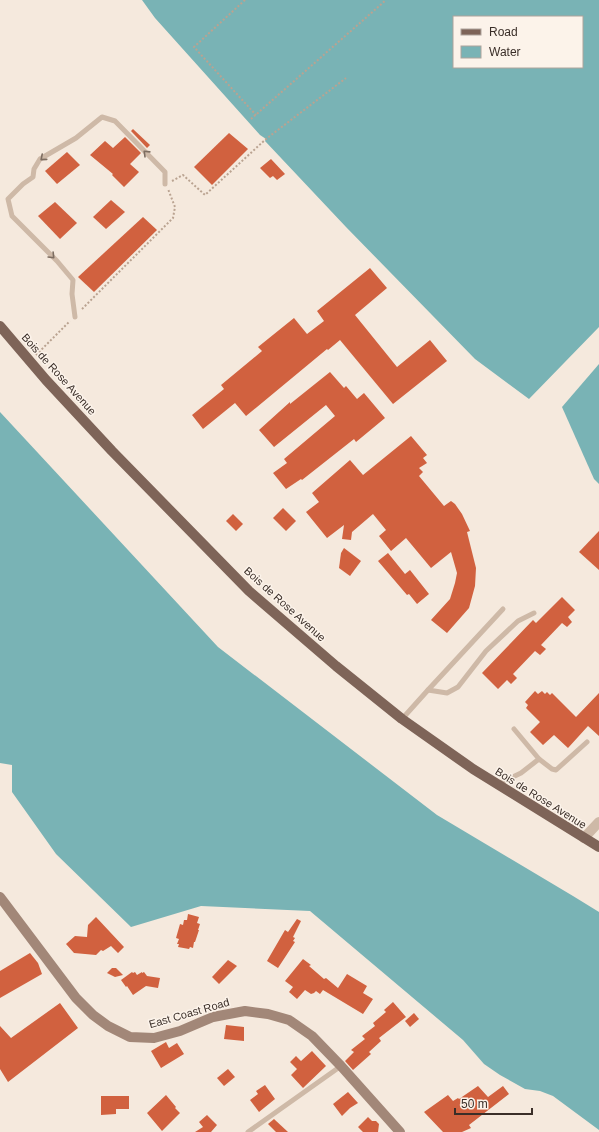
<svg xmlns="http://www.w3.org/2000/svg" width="599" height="1132" font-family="Helvetica,sans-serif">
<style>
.water{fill:#79b3b5;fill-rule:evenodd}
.building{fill:#d1613f}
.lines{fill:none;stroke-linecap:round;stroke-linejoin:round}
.path{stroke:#baa391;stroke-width:2;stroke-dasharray:2 2;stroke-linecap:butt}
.lane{stroke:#ceb9a7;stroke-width:5}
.street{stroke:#ceb9a7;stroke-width:10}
.secondary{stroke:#a28778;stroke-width:10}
.primary{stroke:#7e6458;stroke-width:10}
.oneway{stroke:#7d6d61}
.labels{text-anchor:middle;stroke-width:3;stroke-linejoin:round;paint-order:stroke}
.street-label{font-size:11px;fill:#3a2e28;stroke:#fcf3ea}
</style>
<rect width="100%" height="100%" fill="#f5e9dd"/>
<g class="water">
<path d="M142,0H599V327L529,399L475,359L346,227L265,141L266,139L260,135L155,18ZM454,17H582V67H454Z"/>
<polygon points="599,364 599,484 594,479 562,407"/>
<polygon points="0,412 218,647 437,815 573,896 599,912 599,1130 553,1096 540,1091 525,1089 500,1075 484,1064 463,1040 310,911 201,906 131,927 56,854 12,792 12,765 0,763"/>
</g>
<g class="building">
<polygon points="133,129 150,145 147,148 131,131"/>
<polygon points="229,133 248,149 212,185 194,167"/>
<polygon points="125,137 141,153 130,164 139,172 124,187 112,175 113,174 90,155 105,141 113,148"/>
<polygon points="67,152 80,165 57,184 45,171"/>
<polygon points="271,159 285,174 277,180 273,176 270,178 260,168"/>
<polygon points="111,200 125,212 106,229 93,217"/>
<polygon points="55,202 77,223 60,239 38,216"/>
<polygon points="143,217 157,230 94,292 78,277"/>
<polygon points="370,268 387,288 355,315 397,367 430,340 447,361 393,404 340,340 328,350 327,349 246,416 235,403 203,429 192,415 224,389 221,385 262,351 258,347 294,318 307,334 324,321 317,311"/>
<polygon points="330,372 344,388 346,386 357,399 364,393 385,418 356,442 354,439 302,480 301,479 286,489 273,473 287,463 284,459 335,416 326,405 274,447 259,430 290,402 290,404"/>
<polygon points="411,436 427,455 423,458 427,463 419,468 423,472 419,476 444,506 451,501 455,504 462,514 470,531 467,532 476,568 475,586 469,608 447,633 431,620 450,599 455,583 457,573 451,552 431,568 406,538 391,551 379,536 386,530 373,514 352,532 351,540 342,539 344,525 327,538 306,512 319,502 312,493 350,460 363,475"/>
<polygon points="283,508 296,521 286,531 273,518"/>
<polygon points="233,514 243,524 236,531 226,521"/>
<polygon points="599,531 599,570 579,552"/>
<polygon points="344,548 361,561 350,576 339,568 341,553"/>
<polygon points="388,553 405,574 410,570 429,594 417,604 409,594 407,595 378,561"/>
<polygon points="562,597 575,610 568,617 572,622 567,627 562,623 541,645 546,649 540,655 535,651 513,674 517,678 511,684 507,680 498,689 482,673 533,620 536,623"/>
<polygon points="535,691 538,694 542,691 545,694 547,692 550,695 552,693 576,717 599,693 599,736 588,726 568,748 554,735 543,745 530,732 540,722 526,708 528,705 525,702"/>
<polygon points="188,914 199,917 197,923 200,924 198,930 199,930 195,942 194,942 193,948 190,947 189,949 178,947 179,944 177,944 179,939 176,938 180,924 183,925 184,920 187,920"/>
<polygon points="96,917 124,947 118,953 111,946 103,951 101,950 96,955 74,953 66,944 75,936 87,937 88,925"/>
<polygon points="297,919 301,921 293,937 295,938 293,941 295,942 278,968 267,961 285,930 288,932"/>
<polygon points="30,953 38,963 42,974 0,998 0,971"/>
<polygon points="303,959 311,965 309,966 324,979 326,978 338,988 347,974 367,986 363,993 373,999 363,1014 323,990 320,994 316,991 314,993 311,994 305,990 297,999 289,992 293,987 285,981"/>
<polygon points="228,960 237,966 219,984 212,977"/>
<polygon points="112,968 116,968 123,975 115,977 107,973"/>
<polygon points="132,972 133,973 135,972 137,975 142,972 142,973 144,972 147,976 160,978 158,988 146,986 133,995 127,986 126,987 121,980"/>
<polygon points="393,1002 406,1017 379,1038 381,1041 369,1052 371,1054 353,1070 345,1061 354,1052 351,1050 365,1039 362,1036 375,1026 373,1023 386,1012 384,1010"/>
<polygon points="60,1003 78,1028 8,1082 0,1069 0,1026 11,1038"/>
<polygon points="414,1013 419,1019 410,1027 405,1021"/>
<polygon points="226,1025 244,1027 244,1041 224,1039"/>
<polygon points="166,1042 169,1048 177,1043 184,1054 161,1068 151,1051"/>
<polygon points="312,1051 326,1066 303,1088 291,1075 297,1069 290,1062 296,1056 301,1061"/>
<polygon points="228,1069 235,1077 224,1086 217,1078"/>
<polygon points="265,1085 275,1099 259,1112 250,1100 258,1094 256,1091"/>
<polygon points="478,1086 488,1097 503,1086 509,1094 469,1125 471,1128 462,1132 443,1132 424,1112 448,1095 453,1101 458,1098 459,1099"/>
<polygon points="348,1092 358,1103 350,1108 342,1116 333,1104"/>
<polygon points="166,1095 176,1107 175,1108 180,1113 162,1131 147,1113"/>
<polygon points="101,1096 129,1096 129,1109 116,1109 116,1114 101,1115"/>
<polygon points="207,1115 217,1125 211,1132 195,1132 203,1127 199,1122"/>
<polygon points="368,1117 372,1121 376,1121 379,1124 378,1132 363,1132 358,1127"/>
<polygon points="274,1119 288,1132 276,1132 268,1124"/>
</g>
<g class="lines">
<g class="path">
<polyline points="245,0 194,47 256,115"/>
<polyline points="251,119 386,0"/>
<polyline points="172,181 183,175 205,195 266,139 346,78"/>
<polyline points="82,309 173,218 175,207 168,189"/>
<polyline points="36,355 70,321"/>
</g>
<g class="lane">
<polyline points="75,317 72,294 73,280 57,261 12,216 8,199 23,184 33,177 34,169 40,159 76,138 102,117 115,121 165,172 165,184"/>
<polyline points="428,690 447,693 458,687 486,651 518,621 534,613"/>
<polyline points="402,719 428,690 503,609"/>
<polyline points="539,759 552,769 556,770 587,742"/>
<polyline points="498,784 521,773 539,759 514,729"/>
<polyline points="248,1132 341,1066"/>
</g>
<polyline class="street" points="584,838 599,822"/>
<polyline class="secondary" points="0,897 76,998 93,1015 108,1026 130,1037 154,1038 180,1031 213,1017 245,1011 268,1014 289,1020 312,1036 341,1066 400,1132"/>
<polyline class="primary" points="0,326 46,380 112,451 249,591 336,666 402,719 473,769 599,847"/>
</g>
<defs><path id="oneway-chevron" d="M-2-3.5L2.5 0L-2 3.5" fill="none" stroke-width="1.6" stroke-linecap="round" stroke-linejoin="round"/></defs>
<g class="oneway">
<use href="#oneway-chevron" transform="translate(146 153) rotate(-136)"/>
<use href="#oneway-chevron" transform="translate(43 158) rotate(139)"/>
<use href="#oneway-chevron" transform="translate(52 256) rotate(46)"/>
</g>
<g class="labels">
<g class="street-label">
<text transform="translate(59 374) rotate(48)" y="4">Bois de Rose Avenue</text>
<text transform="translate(285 604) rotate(42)" y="4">Bois de Rose Avenue</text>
<text transform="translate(541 798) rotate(32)" y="4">Bois de Rose Avenue</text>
<text transform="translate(189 1013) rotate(-16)" y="4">East Coast Road</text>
</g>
</g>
<rect x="453" y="16" width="130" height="52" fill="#fcf3ea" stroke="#aea49c"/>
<rect x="461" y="29" width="20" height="6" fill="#7e6458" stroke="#aea49c"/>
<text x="489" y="36" font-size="12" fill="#3a2e28">Road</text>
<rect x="461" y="46" width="20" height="12" fill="#79b3b5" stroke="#aea49c"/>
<text x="489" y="56" font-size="12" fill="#3a2e28">Water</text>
<path d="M455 1108v6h77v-6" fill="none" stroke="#3a2e28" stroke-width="2"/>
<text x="461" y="1108" font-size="12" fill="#3a2e28" stroke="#fcf3ea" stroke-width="3" paint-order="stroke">50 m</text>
</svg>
